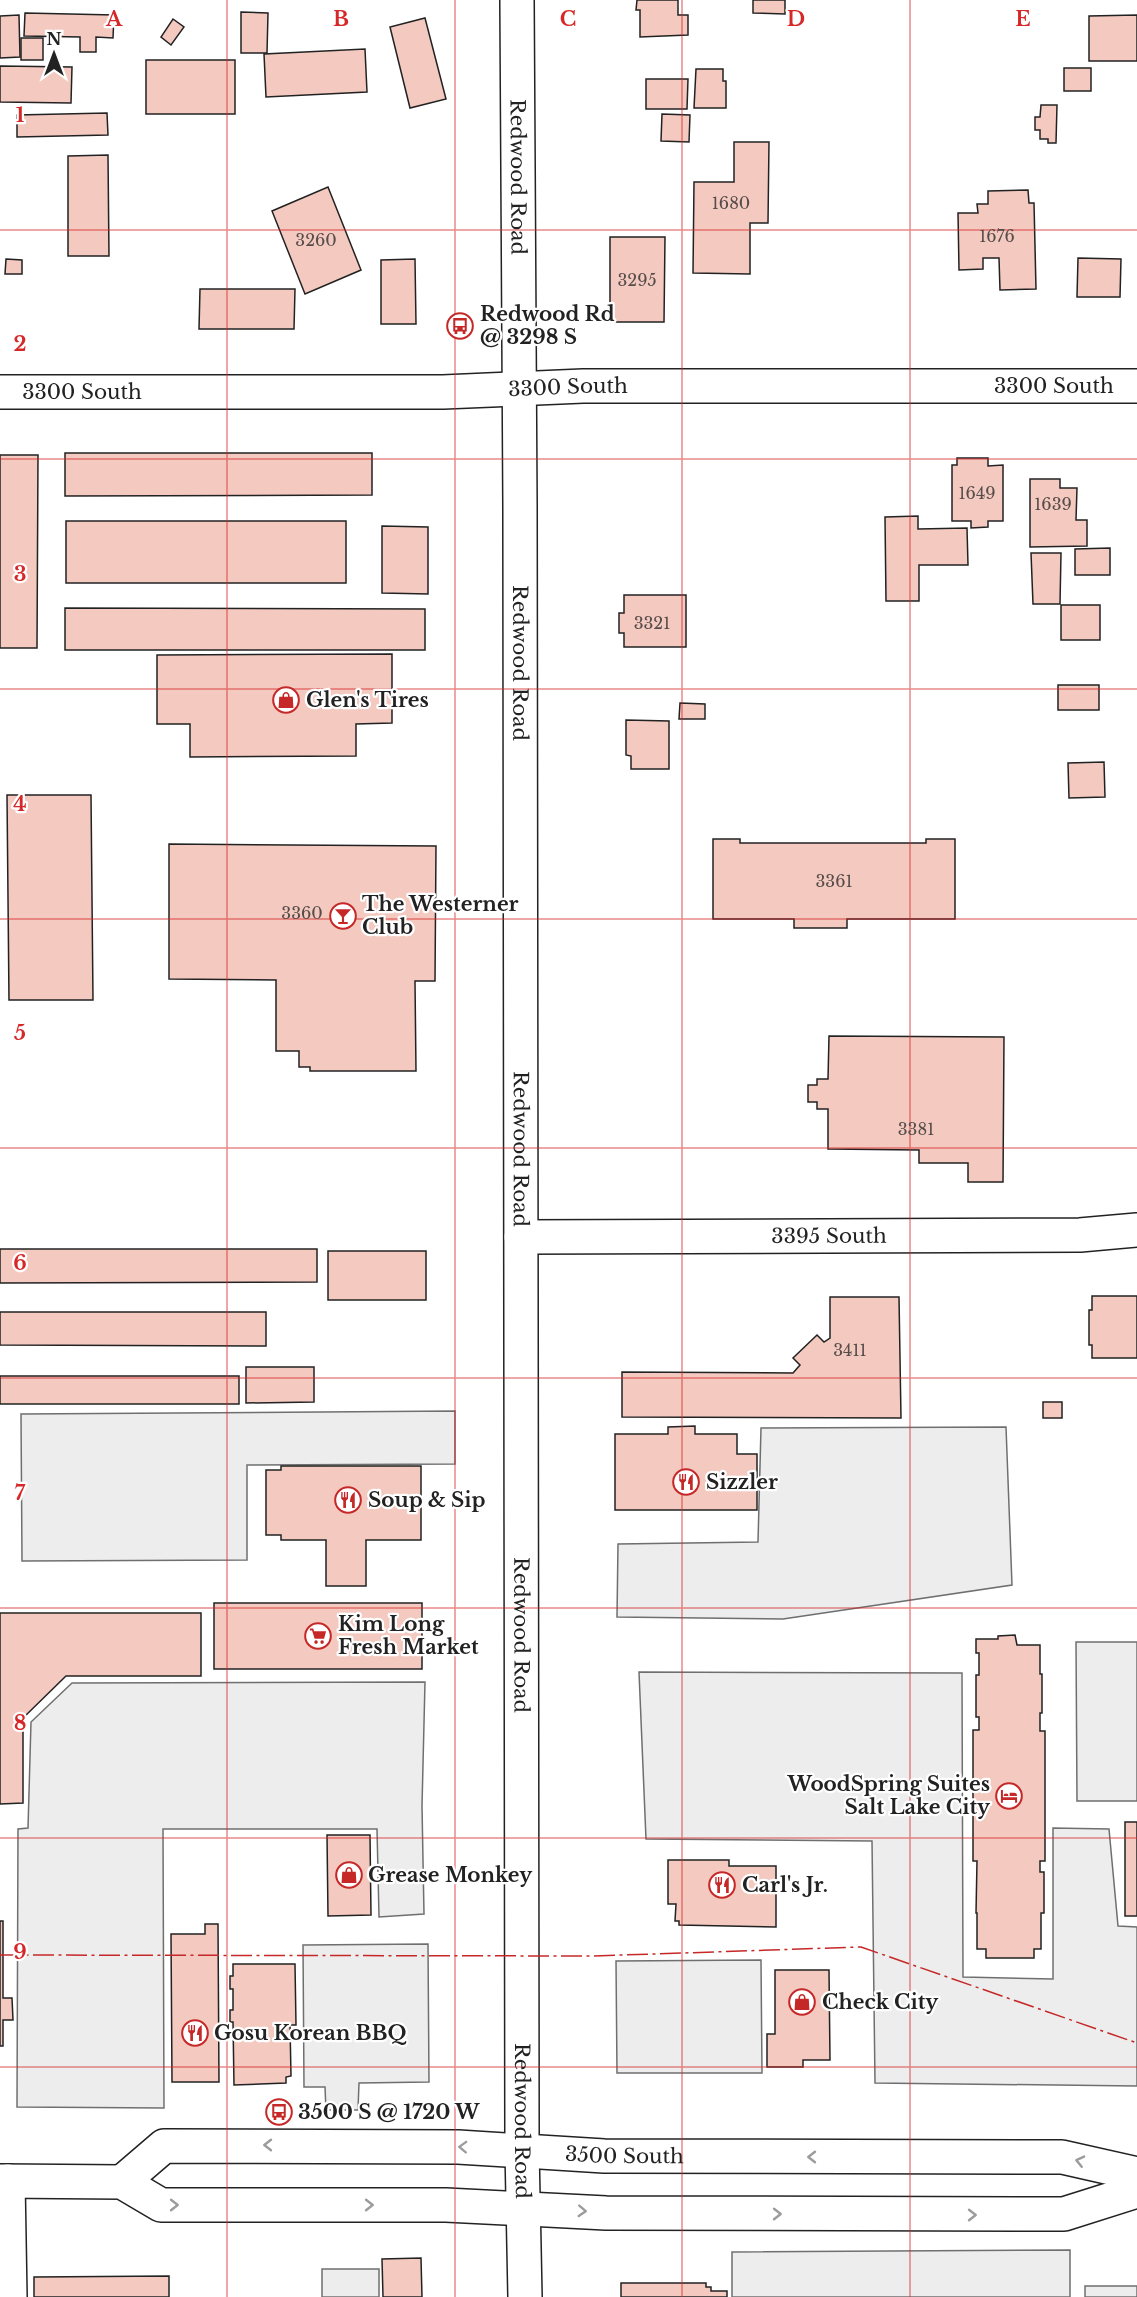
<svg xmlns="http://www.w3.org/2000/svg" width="1137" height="2297" font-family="'Libre Baskerville',serif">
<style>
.parking{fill:#ededed;stroke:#6f6f6f;stroke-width:1.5}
.building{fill:#f3c9c0;stroke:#222;stroke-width:1.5}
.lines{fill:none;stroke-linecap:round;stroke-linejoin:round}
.minor-casing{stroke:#222;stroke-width:36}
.major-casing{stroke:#222;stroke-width:36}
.minor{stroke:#fff;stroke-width:33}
.major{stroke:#fff;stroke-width:33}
.power{stroke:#c62828;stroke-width:1.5;stroke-dasharray:21 4.5 3 4.5;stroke-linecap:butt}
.oneway{stroke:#9c9c9c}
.grid{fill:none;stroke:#d62828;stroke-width:1.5;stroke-opacity:0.55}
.labels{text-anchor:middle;stroke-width:4.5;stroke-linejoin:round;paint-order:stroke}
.number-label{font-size:16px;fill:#564c4a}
.street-label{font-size:20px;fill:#222;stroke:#fff}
.poi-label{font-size:20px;font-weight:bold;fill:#222;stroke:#fff;text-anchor:start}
.grid-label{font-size:20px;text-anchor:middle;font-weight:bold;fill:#d62828;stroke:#fff;stroke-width:4.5;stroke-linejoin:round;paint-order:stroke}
</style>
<rect width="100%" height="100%" fill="#fff"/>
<g class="parking">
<polygon points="455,1411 455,1464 247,1465 247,1560 22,1561 21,1414"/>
<polygon points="1006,1427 1012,1585 783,1619 617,1617 618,1544 758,1542 761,1428"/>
<polygon points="1076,1642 1137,1642 1137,1801 1077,1801"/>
<polygon points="639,1672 962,1673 963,1977 1053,1979 1053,1828 1109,1829 1118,1926 1137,1927 1137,2086 875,2083 872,1841 646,1839"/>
<polygon points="425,1682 422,1806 424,1914 379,1917 377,1829 163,1829 164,2108 17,2107 18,1829 28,1828 31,1722 72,1683"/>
<polygon points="428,1944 429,2082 359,2083 358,2110 326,2110 325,2087 304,2087 303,1945"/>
<polygon points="761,1960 762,2073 617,2073 616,1961"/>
<polygon points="1070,2250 1070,2297 732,2297 732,2252"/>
<rect x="322" y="2269" width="57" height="28"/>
<rect x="1085" y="2286" width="52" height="11"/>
</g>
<g class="building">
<polygon points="637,0 678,0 678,15 688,15 688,35 640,37 640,10 636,10"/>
<polygon points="753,0 785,0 785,14 753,13"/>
<polygon points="241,12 268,13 267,53 241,53"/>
<polygon points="25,13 114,15 113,38 96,37 96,52 80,52 80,37 24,36"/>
<polygon points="19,15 20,57 0,58 0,16"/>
<polygon points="1137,15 1137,61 1089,61 1089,16"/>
<polygon points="425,18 446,99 410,108 390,27"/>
<polygon points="173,19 184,27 171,45 161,37"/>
<rect x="21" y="38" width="22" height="22"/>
<polygon points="365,49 367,92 266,97 264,54"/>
<rect x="146" y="60" width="89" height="54"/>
<polygon points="0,66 72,67 71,103 0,102"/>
<rect x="1064" y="68" width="27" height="23"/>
<polygon points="696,69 723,69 723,81 726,81 726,108 694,108"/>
<polygon points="646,79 688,79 687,109 646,109"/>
<polygon points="1041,105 1057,105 1056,143 1048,143 1048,139 1040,139 1040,130 1035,130 1035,117 1040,117"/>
<polygon points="107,113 108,135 17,137 17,115"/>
<polygon points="662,114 690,115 689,142 661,141"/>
<polygon points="734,142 769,142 768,223 750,223 750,274 693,273 694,182 734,182"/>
<polygon points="108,155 109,256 68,256 68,156"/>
<polygon points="328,187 361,270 305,294 272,211"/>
<polygon points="1028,190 1029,203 1034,203 1036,289 1000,290 999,258 983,258 983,269 959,270 958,213 978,213 977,204 988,204 988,191"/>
<polygon points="610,237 665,237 664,322 610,322"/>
<polygon points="1078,258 1121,259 1120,297 1077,297"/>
<polygon points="6,259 22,260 22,274 5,274"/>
<polygon points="415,259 416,324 381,324 381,260"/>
<polygon points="200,289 295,289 294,329 199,329"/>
<polygon points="65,453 372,453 372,495 65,496"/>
<polygon points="0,455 38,455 37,648 0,648"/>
<polygon points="957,458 988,458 988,466 1003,465 1003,521 988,521 988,527 971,528 971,521 952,521 952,465 957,465"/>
<polygon points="1030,479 1060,479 1060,488 1077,488 1076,520 1087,520 1087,546 1030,547"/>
<polygon points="918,516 918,529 967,528 968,565 919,565 919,601 886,601 885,517"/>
<rect x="66" y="521" width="280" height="62"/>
<polygon points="382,526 428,527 428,594 382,593"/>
<polygon points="1110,548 1110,575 1075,575 1075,549"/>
<polygon points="1031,553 1061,553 1060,604 1033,604"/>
<polygon points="624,595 686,595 686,647 624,647 624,633 619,633 619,613 624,613"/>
<rect x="1061" y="605" width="39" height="35"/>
<polygon points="65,608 425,609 425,650 65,650"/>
<polygon points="392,654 392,723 356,724 356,756 190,757 190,724 157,724 157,655"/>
<rect x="1058" y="685" width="41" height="25"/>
<polygon points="680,703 705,704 705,719 679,719"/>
<polygon points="626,720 669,721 669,769 631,769 631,756 626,755"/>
<polygon points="1104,762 1105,797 1069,798 1068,763"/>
<polygon points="7,795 91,795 93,1000 9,1000"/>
<polygon points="713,839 740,839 740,843 926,843 926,839 955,839 955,919 847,919 847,928 794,928 794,919 713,919"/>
<polygon points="169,844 436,846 435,981 415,981 416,1071 310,1071 310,1067 299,1067 299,1051 276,1051 276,980 169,979"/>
<polygon points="829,1036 1004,1037 1003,1182 968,1182 968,1163 919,1163 919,1150 828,1149 828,1109 817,1109 817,1102 808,1102 808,1085 817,1085 817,1079 828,1079"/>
<polygon points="0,1249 317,1249 317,1282 0,1283"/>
<rect x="328" y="1251" width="98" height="49"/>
<polygon points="1092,1296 1137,1296 1137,1358 1092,1358 1092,1345 1089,1345 1089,1310 1092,1310"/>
<polygon points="830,1297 899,1297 901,1418 622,1417 622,1372 793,1373 800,1365 793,1358 817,1335 824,1342 830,1338"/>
<polygon points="0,1312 266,1312 266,1346 0,1345"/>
<polygon points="246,1367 314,1367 314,1402 246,1403"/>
<rect x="0" y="1376" width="239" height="28"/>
<rect x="1043" y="1402" width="19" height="16"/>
<polygon points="695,1426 695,1434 737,1434 737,1454 757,1454 757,1510 615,1510 615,1434 668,1434 668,1427"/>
<polygon points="281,1466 421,1466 421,1540 366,1540 366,1586 326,1586 326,1540 281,1540 281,1535 266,1535 266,1470 281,1470"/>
<rect x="214" y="1603" width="208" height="66"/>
<polygon points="0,1613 201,1613 201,1676 66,1676 23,1718 23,1803 0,1804"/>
<polygon points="1015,1635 1017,1645 1040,1645 1040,1674 1042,1674 1042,1713 1040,1713 1040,1731 1045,1731 1045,1861 1040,1861 1040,1872 1044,1872 1044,1913 1041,1913 1041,1949 1034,1949 1034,1958 986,1958 986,1949 977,1949 977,1913 976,1913 977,1861 973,1861 973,1730 979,1730 979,1717 976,1717 976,1675 979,1675 979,1653 976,1653 976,1639 998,1639 998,1636"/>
<rect x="1125" y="1822" width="12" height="94"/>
<polygon points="327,1835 370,1835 371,1915 328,1916"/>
<polygon points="668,1860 729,1860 729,1866 776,1866 776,1927 679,1925 679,1921 675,1921 676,1904 668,1904"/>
<polygon points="0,1921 3,1921 3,1998 12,1998 13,2020 3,2020 3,2046 0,2046"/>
<polygon points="205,1924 218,1924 219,2082 172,2082 171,1934 205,1934"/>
<polygon points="233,1964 295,1964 296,2025 290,2025 291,2076 286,2077 286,2083 234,2085 233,2022 230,2022 230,2010 233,2010 233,1989 230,1989 230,1976 233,1976"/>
<polygon points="775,1970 829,1970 830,2060 803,2060 803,2067 767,2067 767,2034 775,2034"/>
<polygon points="421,2258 422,2297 383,2297 382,2259"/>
<polygon points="169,2276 169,2297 34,2297 34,2277"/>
<polygon points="621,2283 706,2283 706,2287 711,2287 711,2291 727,2291 727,2297 621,2297"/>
</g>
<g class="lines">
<g class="minor-casing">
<g id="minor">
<path id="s1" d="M0,392H443L583,386H1137"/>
<path id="s2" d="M521,1237L1080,1235L1137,1230"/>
<polyline points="8,2181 10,2297"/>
</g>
</g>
<g class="major-casing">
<g id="major">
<path id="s3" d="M517,0L520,506L522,2149L525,2297"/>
<polyline points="0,2181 122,2182 161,2205 446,2205 606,2213 1064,2214 1137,2191"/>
<path id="s4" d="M122,2182L164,2146L458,2147L604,2156L1062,2157L1137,2174"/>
</g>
</g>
<use href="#minor" class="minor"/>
<use href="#major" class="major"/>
<polyline class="power" points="0,1955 593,1956 861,1947 1137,2043"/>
</g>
<defs><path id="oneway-chevron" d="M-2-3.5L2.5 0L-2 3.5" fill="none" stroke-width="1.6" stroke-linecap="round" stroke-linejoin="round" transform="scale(1.5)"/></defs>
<g class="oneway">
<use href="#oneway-chevron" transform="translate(268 2145) rotate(180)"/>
<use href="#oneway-chevron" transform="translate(463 2147) rotate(-178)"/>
<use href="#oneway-chevron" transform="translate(812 2157) rotate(-180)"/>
<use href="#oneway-chevron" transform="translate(1080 2161) rotate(-167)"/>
<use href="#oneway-chevron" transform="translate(174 2205)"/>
<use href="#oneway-chevron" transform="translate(369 2205)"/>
<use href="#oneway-chevron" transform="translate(582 2211) rotate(3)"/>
<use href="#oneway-chevron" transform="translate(777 2214)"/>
<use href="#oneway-chevron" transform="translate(972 2215)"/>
</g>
<path class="grid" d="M227,0V2297M455,0V2297M682,0V2297M910,0V2297M0,230H1137M0,459H1137M0,689H1137M0,919H1137M0,1148H1137M0,1378H1137M0,1608H1137M0,1838H1137M0,2067H1137"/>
<defs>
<g id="bus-ring" transform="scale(1.35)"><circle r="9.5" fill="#fff" stroke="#c62828" stroke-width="1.5"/><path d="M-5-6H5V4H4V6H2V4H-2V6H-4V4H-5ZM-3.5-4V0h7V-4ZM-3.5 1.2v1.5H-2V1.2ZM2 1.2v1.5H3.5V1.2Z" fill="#c62828"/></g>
<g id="shop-ring" transform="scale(1.35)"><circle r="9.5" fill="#fff" stroke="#c62828" stroke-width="1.5"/><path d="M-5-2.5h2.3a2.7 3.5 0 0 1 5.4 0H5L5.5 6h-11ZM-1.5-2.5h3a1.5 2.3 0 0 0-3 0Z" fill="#c62828"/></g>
<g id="bar-ring" transform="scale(1.35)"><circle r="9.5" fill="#fff" stroke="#c62828" stroke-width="1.5"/><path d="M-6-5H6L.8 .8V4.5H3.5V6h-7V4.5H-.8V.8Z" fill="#c62828"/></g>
<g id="restaurant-ring" transform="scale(1.35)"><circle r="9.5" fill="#fff" stroke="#c62828" stroke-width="1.5"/><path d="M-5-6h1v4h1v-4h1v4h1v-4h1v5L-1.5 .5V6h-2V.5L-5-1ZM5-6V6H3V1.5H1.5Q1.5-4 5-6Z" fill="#c62828"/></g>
<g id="supermarket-ring" transform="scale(1.35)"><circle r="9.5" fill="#fff" stroke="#c62828" stroke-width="1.5"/><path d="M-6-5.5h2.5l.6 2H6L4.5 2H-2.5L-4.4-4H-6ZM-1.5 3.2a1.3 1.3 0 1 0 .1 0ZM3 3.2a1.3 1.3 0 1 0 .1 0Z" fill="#c62828"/></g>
<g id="hotel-ring" transform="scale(1.35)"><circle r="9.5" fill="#fff" stroke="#c62828" stroke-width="1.5"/><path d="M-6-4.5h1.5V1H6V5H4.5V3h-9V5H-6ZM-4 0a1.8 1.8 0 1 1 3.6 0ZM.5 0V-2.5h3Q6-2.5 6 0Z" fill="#c62828"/></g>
</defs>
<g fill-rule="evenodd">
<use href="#bus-ring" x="460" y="326"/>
<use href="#shop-ring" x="286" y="700"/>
<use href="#bar-ring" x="343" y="916"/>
<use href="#restaurant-ring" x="686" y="1482"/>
<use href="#restaurant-ring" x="348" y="1500"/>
<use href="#supermarket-ring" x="318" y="1636"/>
<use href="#hotel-ring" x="1009" y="1796"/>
<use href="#shop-ring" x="349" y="1875"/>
<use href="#restaurant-ring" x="722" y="1885"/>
<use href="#shop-ring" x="802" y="2002"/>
<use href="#restaurant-ring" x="195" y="2033"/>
<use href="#bus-ring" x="279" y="2112"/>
</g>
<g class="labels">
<g class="number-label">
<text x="731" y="209">1680</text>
<text x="997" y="242">1676</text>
<text x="316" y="246">3260</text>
<text x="637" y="286">3295</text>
<text x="977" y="499">1649</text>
<text x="1053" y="510">1639</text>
<text x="652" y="629">3321</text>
<text x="834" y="887">3361</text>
<text x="302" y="919">3360</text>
<text x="916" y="1135">3381</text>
<text x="850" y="1356">3411</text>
</g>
<g class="street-label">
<text dy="7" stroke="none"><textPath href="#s3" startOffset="177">Redwood Road</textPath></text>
<text dy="7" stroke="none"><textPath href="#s1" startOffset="1054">3300 South</textPath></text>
<text dy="7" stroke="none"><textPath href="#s1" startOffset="568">3300 South</textPath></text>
<text dy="7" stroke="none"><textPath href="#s1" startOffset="82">3300 South</textPath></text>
<text dy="7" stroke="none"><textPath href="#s3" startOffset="663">Redwood Road</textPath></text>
<text dy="7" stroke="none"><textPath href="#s3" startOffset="1149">Redwood Road</textPath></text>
<text dy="7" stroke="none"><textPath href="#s2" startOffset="308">3395 South</textPath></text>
<text dy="7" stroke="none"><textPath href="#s3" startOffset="1635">Redwood Road</textPath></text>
<text dy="7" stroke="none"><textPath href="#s3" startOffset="2121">Redwood Road</textPath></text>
<text dy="7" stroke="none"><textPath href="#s4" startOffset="516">3500 South</textPath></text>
</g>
<g class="poi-label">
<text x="480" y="321">Redwood Rd<tspan x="480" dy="23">@ 3298 S</tspan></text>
<text x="306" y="707">Glen's Tires</text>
<text x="362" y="911">The Westerner<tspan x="362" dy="23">Club</tspan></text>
<text x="706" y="1489">Sizzler</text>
<text x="368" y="1507">Soup &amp; Sip</text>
<text x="338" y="1631">Kim Long<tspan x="338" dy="23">Fresh Market</tspan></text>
<text x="990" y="1791" text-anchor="end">WoodSpring Suites<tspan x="990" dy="23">Salt Lake City</tspan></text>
<text x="368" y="1882">Grease Monkey</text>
<text x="742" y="1892">Carl's Jr.</text>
<text x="822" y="2009">Check City</text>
<text x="214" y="2040">Gosu Korean BBQ</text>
<text x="298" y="2119">3500 S @ 1720 W</text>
</g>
</g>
<g class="grid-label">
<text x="114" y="26">A</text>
<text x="341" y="26">B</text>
<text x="568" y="26">C</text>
<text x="796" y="26">D</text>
<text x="1023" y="26">E</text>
<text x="20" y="122">1</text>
<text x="20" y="351">2</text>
<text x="20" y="581">3</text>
<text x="20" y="811">4</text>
<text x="20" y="1040">5</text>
<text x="20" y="1270">6</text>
<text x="20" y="1500">7</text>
<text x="20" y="1730">8</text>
<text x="20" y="1959">9</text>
</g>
<g transform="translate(54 54)" stroke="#ffffff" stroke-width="4.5" paint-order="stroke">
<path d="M0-4.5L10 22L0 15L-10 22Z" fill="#222222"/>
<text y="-9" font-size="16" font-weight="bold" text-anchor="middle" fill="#222222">N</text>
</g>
</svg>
